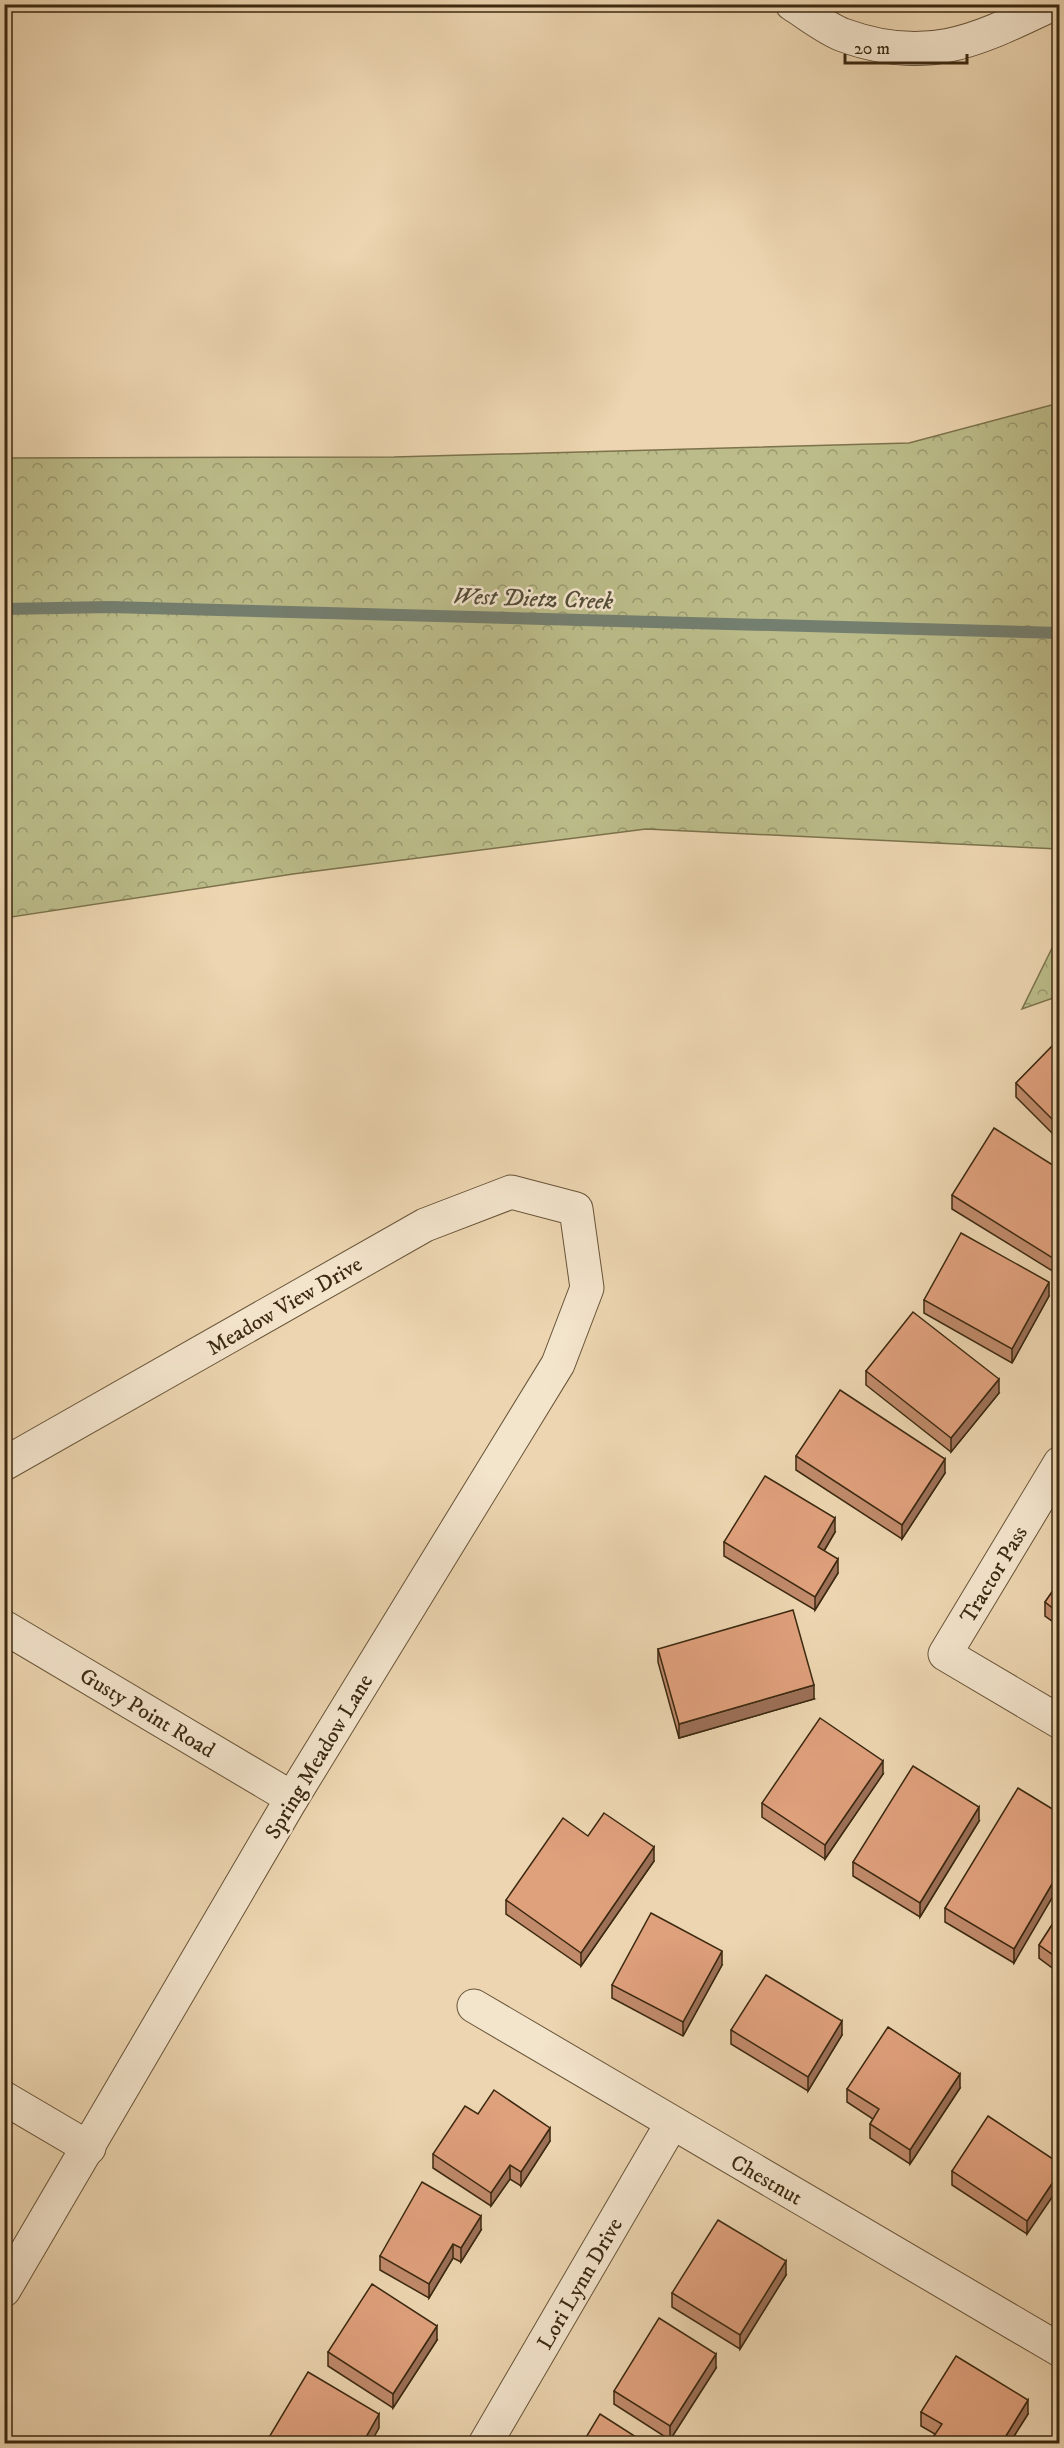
<svg xmlns="http://www.w3.org/2000/svg" width="1064" height="2448" font-family="'IM FELL DW Pica',serif">
<style>
.forest{fill:url(#forest-crowns);stroke:#7c724c;stroke-width:1.5}
.lines{fill:none;stroke-linecap:round;stroke-linejoin:round}
.stream{stroke:#747f6f;stroke-width:12}
.minor-casing{stroke:#685438;stroke-width:35}
.minor{stroke:#f3e4cc;stroke-width:33}
.wall{fill:#c08a6b;stroke:#3c2910;stroke-width:1.5}
.shaded-wall{fill:#9c7057;stroke:#3c2910;stroke-width:1.5}
.building{fill:#dfa07c;stroke:#3c2910;stroke-width:1.5}
.labels{text-anchor:middle;stroke-width:5;stroke-linejoin:round;paint-order:stroke}
.street-label{font-size:22px;fill:#3c2910;stroke:#f3e4cc}
.water-label{font-size:24px;font-style:italic;fill:#534d38;stroke:#f3e4cc}
</style>
<defs>
<pattern id="forest-crowns" width="20" height="18" patternUnits="userSpaceOnUse" patternTransform="scale(1.5)"><rect width="20" height="18" fill="#bbbc89"/><path d="M2 6a3 3 0 1 1 6 0M12 15a3 3 0 1 1 6 0" fill="none" stroke="#99996f"/></pattern>
</defs>
<rect width="100%" height="100%" fill="#ecd5b0"/>
<filter id="stains"><feTurbulence type="fractalNoise" baseFrequency=".00333" numOctaves="4"/><feColorMatrix values="0 0 0 0 .2 0 0 0 0 .09 0 0 0 0 .02 0 0 0 .5 -.17"/></filter>
<radialGradient id="worn" r=".72"><stop offset=".6" stop-color="#630" stop-opacity="0"/><stop offset="1" stop-color="#630" stop-opacity=".3"/></radialGradient>
<g class="forest">
<polygon points="1059,403 1059,849 646,829 293,874 5,918 5,458 394,457 909,443"/>
<polygon points="1059,934 1059,996 1022,1009"/>
</g>
<g class="lines">
<polyline class="stream" points="4,609 110,607 1060,633"/>
<g class="minor-casing">
<g id="minor">
<path d="M792,4C808,14 825,28 843,35C928,66 977,40 1053,4"/>
<polyline points="1060,1463 945,1654 1060,1722"/>
<polyline points="4,1464 425,1225 511,1192 576,1209 587,1288 558,1364 292,1798 4,2290"/>
<polyline points="4,1627 292,1798"/>
<polyline points="474,2006 1060,2350"/>
<polyline points="4,2098 89,2148"/>
<polyline points="485,2444 672,2123"/>
</g>
</g>
<use href="#minor" class="minor"/>
</g>
<g class="wall">
<polygon points="1059,1039 1059,1140 1016,1097 1016,1083"/>
<polygon points="1059,1169 1059,1275 952,1209 952,1195"/>
<polygon points="1049,1296 1012,1363 924,1313 924,1300"/>
<polygon points="866,1371 999,1393 951,1452 866,1385"/>
<polygon points="796,1456 945,1473 902,1539 796,1470"/>
<polygon points="835,1532 824,1551 838,1573 815,1610 724,1556 724,1542"/>
<polygon points="1059,1582 1059,1626 1045,1616 1045,1602"/>
<polygon points="658,1649 814,1699 679,1738 658,1662"/>
<polygon points="883,1774 825,1859 762,1817 762,1803"/>
<polygon points="1059,1813 1014,1963 945,1922 945,1908"/>
<polygon points="979,1821 920,1917 853,1876 853,1862"/>
<polygon points="588,1836 654,1861 581,1966 506,1914 506,1900"/>
<polygon points="1059,1914 1059,1973 1039,1958 1039,1945"/>
<polygon points="722,1965 683,2036 612,1998 612,1985"/>
<polygon points="731,2030 842,2035 808,2091 731,2044"/>
<polygon points="960,2088 910,2164 870,2138 870,2124 873,2119 847,2102 847,2089"/>
<polygon points="478,2114 550,2141 521,2186 510,2179 491,2206 433,2168 433,2154"/>
<polygon points="1059,2163 1027,2234 952,2185 952,2171"/>
<polygon points="481,2230 461,2262 453,2258 429,2298 380,2270 380,2256"/>
<polygon points="786,2275 740,2349 672,2307 672,2293"/>
<polygon points="437,2340 393,2408 328,2366 328,2352"/>
<polygon points="716,2368 670,2440 614,2404 614,2391"/>
<polygon points="921,2412 1028,2414 1009,2444 930,2444 930,2442 935,2434 921,2426"/>
</g>
<g class="shaded-wall">
<polygon points="1049,1282 1049,1296 1012,1363 1012,1349"/>
<polygon points="999,1379 999,1393 951,1452 951,1438"/>
<polygon points="945,1459 945,1473 902,1539 902,1525"/>
<polygon points="835,1518 835,1532 818,1561 818,1547"/>
<polygon points="838,1559 838,1573 815,1610 815,1597"/>
<polygon points="814,1685 814,1699 679,1738 679,1724"/>
<polygon points="883,1761 883,1774 825,1859 825,1845"/>
<polygon points="979,1807 979,1821 920,1917 920,1903"/>
<polygon points="654,1847 654,1861 581,1966 581,1953"/>
<polygon points="1059,1872 1059,1886 1014,1963 1014,1949"/>
<polygon points="722,1951 722,1965 683,2036 683,2022"/>
<polygon points="842,2021 842,2035 808,2091 808,2077"/>
<polygon points="960,2074 960,2088 910,2164 910,2150"/>
<polygon points="550,2128 550,2141 521,2186 521,2172"/>
<polygon points="510,2165 510,2179 491,2206 491,2193"/>
<polygon points="1059,2173 1059,2187 1027,2234 1027,2221"/>
<polygon points="481,2216 481,2230 461,2262 461,2248"/>
<polygon points="453,2244 453,2258 429,2298 429,2284"/>
<polygon points="786,2261 786,2275 740,2349 740,2335"/>
<polygon points="437,2326 437,2340 393,2408 393,2394"/>
<polygon points="716,2354 716,2368 670,2440 670,2426"/>
<polygon points="1028,2400 1028,2414 1009,2444 1001,2444"/>
<polygon points="379,2414 379,2428 370,2444 362,2444"/>
</g>
<g class="building">
<polygon points="1059,1039 1059,1126 1016,1083"/>
<polygon points="994,1128 1059,1169 1059,1262 952,1195"/>
<polygon points="961,1233 1049,1282 1012,1349 924,1300"/>
<polygon points="913,1312 999,1379 951,1438 866,1371"/>
<polygon points="840,1390 945,1459 902,1525 796,1456"/>
<polygon points="765,1476 835,1518 818,1547 838,1559 815,1597 724,1542"/>
<polygon points="1059,1582 1059,1613 1045,1602"/>
<polygon points="793,1610 814,1685 679,1724 658,1649"/>
<polygon points="820,1718 883,1761 825,1845 762,1803"/>
<polygon points="913,1766 979,1807 920,1903 853,1862"/>
<polygon points="1018,1788 1059,1813 1059,1872 1014,1949 945,1908"/>
<polygon points="604,1813 654,1847 581,1953 506,1900 563,1818 588,1836"/>
<polygon points="651,1913 722,1951 683,2022 612,1985"/>
<polygon points="1059,1914 1059,1959 1039,1945"/>
<polygon points="766,1975 842,2021 808,2077 731,2030"/>
<polygon points="888,2027 960,2074 910,2150 870,2124 879,2109 847,2089"/>
<polygon points="494,2090 550,2128 521,2172 510,2165 491,2193 433,2154 465,2106 478,2114"/>
<polygon points="988,2116 1059,2163 1059,2173 1027,2221 952,2171"/>
<polygon points="422,2182 481,2216 461,2248 453,2244 429,2284 380,2256"/>
<polygon points="718,2220 786,2261 740,2335 672,2293"/>
<polygon points="372,2284 437,2326 393,2394 328,2352"/>
<polygon points="659,2318 716,2354 670,2426 614,2391"/>
<polygon points="956,2356 1028,2400 1001,2444 933,2444 930,2442 942,2424 921,2412"/>
<polygon points="308,2372 379,2414 362,2444 265,2444"/>
<polygon points="600,2414 647,2444 582,2444"/>
</g>
<g class="labels">
<g class="street-label">
<text transform="translate(284 1305) rotate(-30)" y="8">Meadow View Drive</text>
<text transform="translate(993 1574) rotate(-59)" y="8">Tractor Pass</text>
<text transform="translate(148 1712) rotate(31)" y="8">Gusty Point Road</text>
<text transform="translate(318 1756) rotate(-59)" y="8">Spring Meadow Lane</text>
<text transform="translate(767 2179) rotate(30)" y="8">Chestnut</text>
<text transform="translate(579 2283) rotate(-60)" y="8">Lori Lynn Drive</text>
</g>
<g class="water-label">
<text transform="translate(533 598) rotate(2)" y="8">West Dietz Creek</text>
</g>
</g>
<rect width="1064" height="2448" fill="none" stroke="#ecd5b0" stroke-width="24"/>
<rect x="6" y="6" width="1052" height="2436" fill="none" stroke="#3c2910" stroke-width="3"/>
<rect x="12" y="12" width="1040" height="2424" fill="none" stroke="#3c2910" stroke-width="1.5"/>
<path d="M845 54v9h122v-9" fill="none" stroke="#3c2910" stroke-width="3"/>
<text x="854" y="54" font-size="18" fill="#3c2910" stroke="#f3e4cc" stroke-width="4.5" paint-order="stroke">20 m</text>
<rect width="100%" height="100%" filter="url(#stains)"/>
<rect width="100%" height="100%" fill="url(#worn)"/>
</svg>
